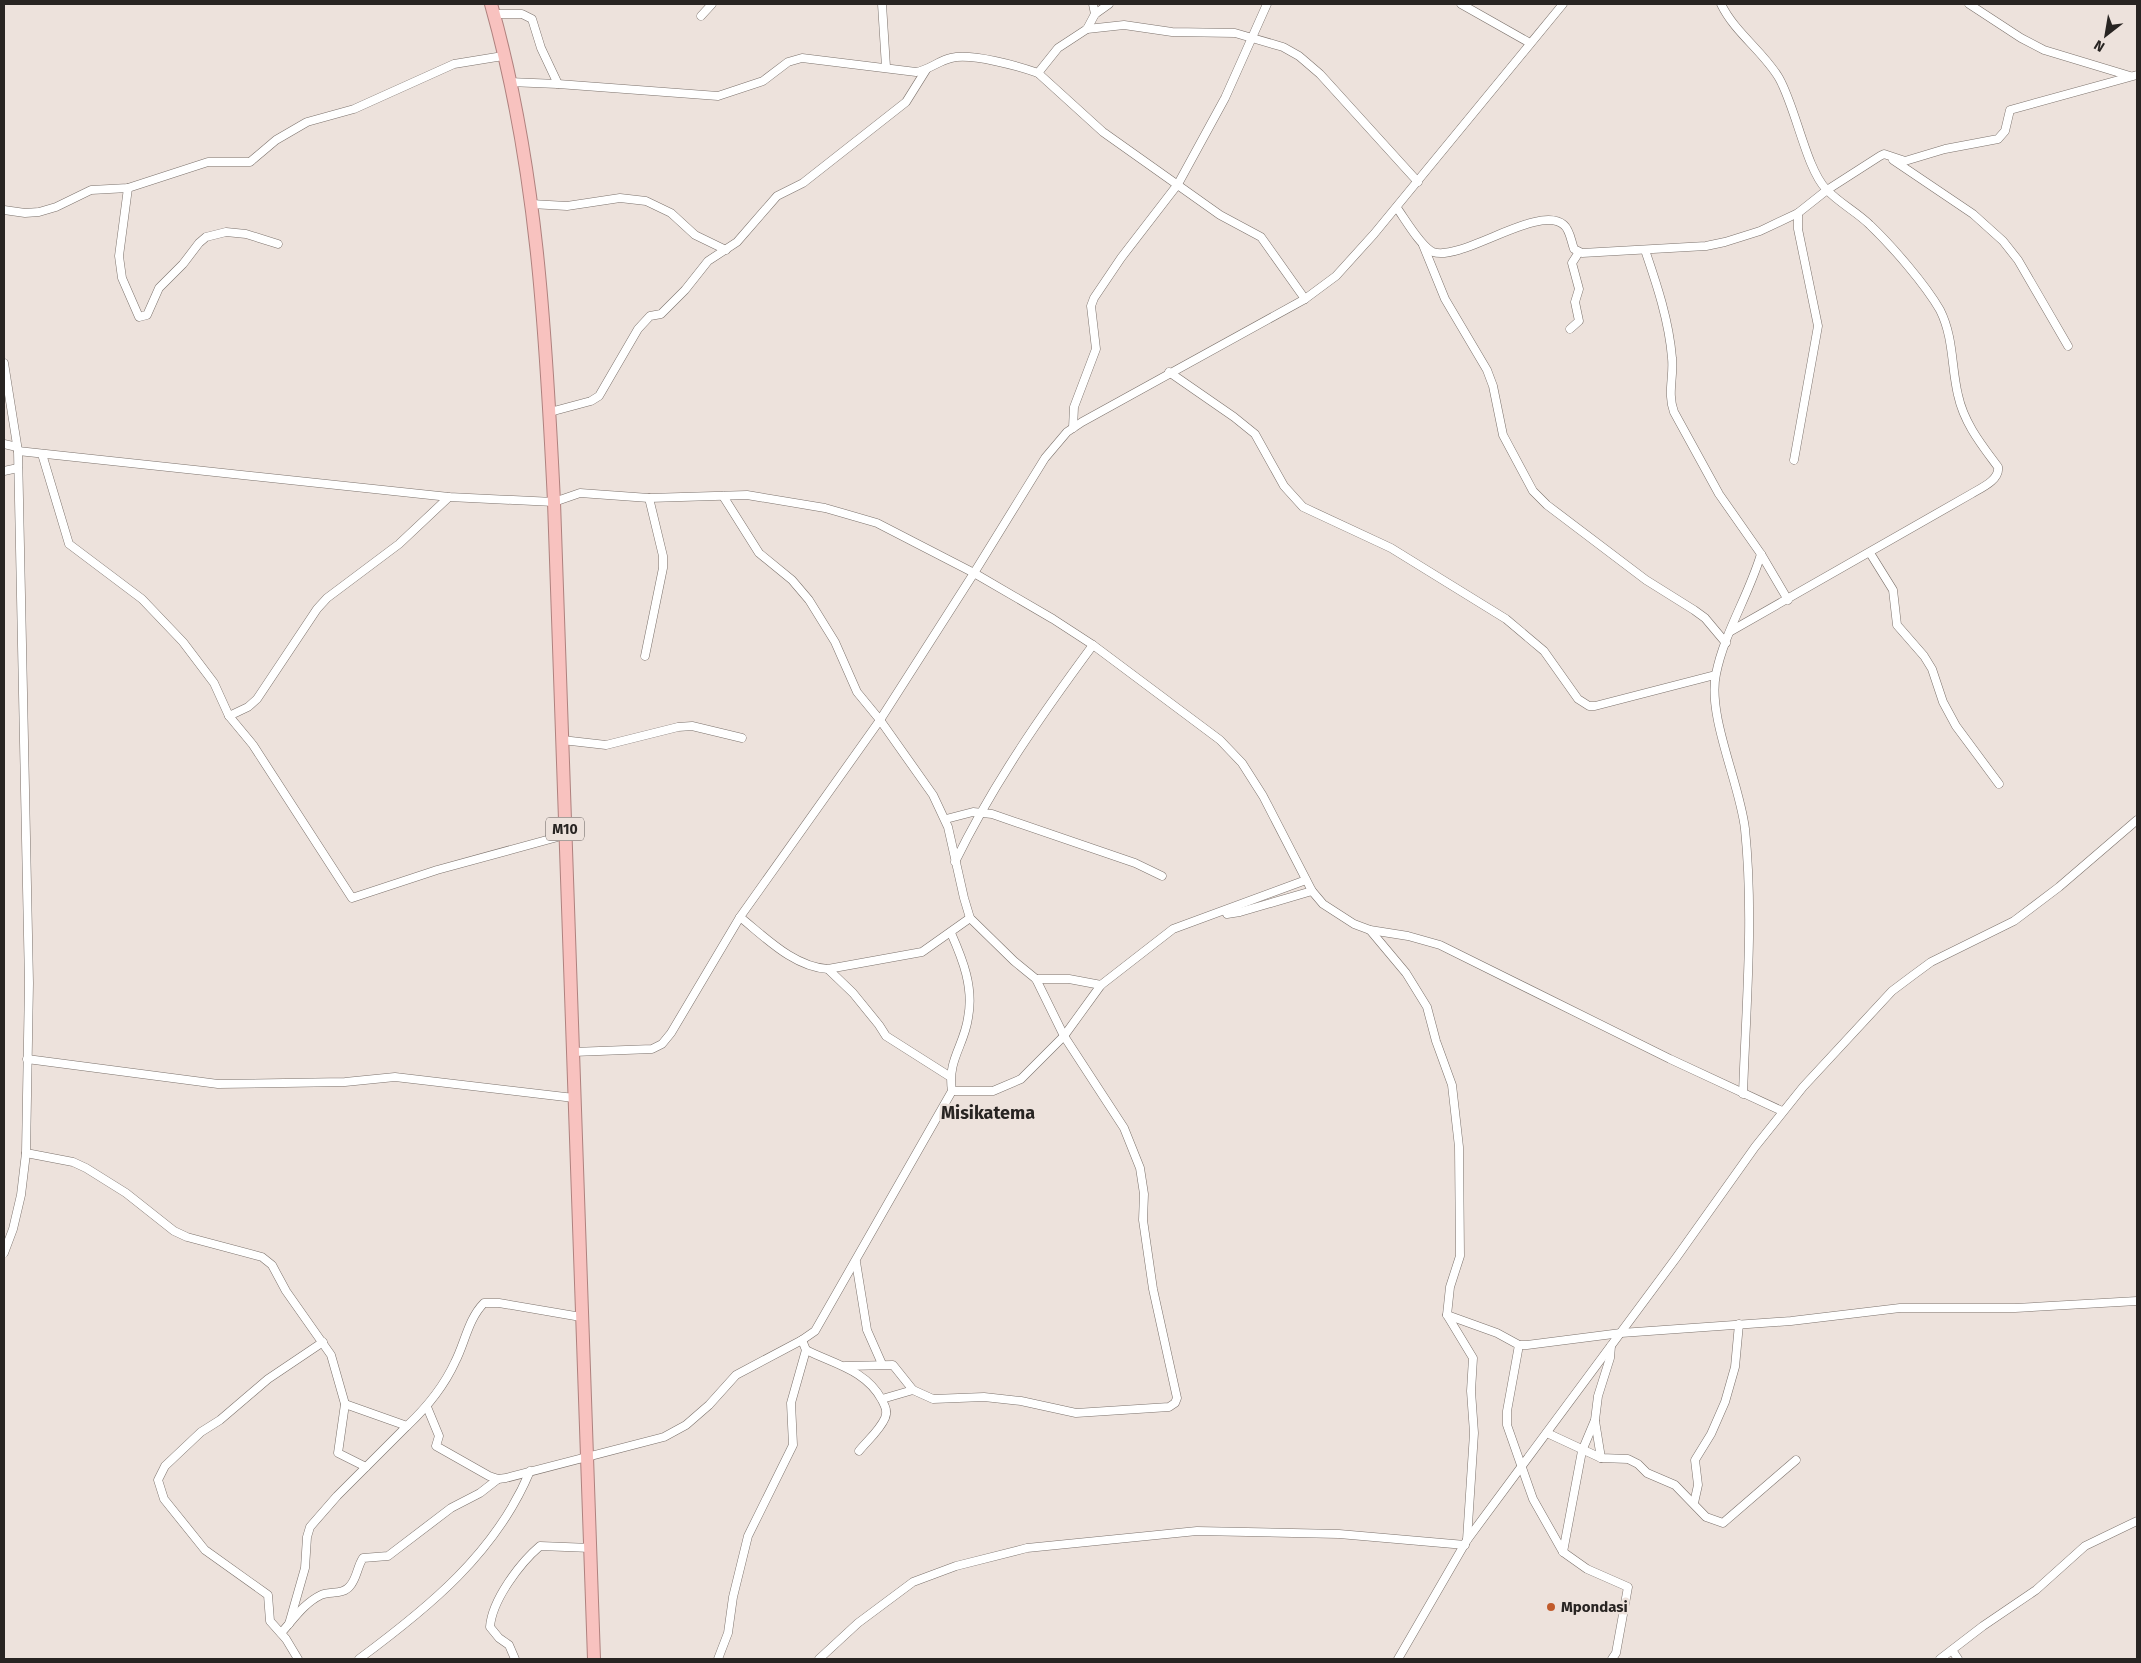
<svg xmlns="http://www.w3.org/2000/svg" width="2141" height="1663" font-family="'Fira Sans',sans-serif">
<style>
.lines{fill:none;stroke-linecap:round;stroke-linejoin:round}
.minor-casing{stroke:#7c726c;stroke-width:9}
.trunk-casing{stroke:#af817e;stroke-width:14}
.minor{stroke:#fff;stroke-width:8}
.trunk{stroke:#f8c2bf;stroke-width:12}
.poi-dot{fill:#c15b2c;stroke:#ede2dc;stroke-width:2}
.labels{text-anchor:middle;stroke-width:5;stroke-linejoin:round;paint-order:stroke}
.shield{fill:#ede2dc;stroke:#635d5a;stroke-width:1}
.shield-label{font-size:14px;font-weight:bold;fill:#282422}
.poi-label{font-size:15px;font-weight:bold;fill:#282422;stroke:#ede2dc;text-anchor:start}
.quarter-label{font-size:18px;font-weight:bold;fill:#282422;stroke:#ede2dc}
</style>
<rect width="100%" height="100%" fill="#ede2dc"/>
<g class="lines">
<g class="minor-casing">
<g id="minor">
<polyline points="882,4 886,67"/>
<polyline points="1093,4 1095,14"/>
<polyline points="1461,4 1530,43"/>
<path d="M1721,4C1735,33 1763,51 1779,78C1796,108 1806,168 1826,189C1839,203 1857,212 1870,225C1892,246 1925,284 1940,310C1954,338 1951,366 1958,395C1964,423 1981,444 1998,467C2000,480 1981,488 1971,494L1731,631"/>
<polyline points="1969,4 2021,38 2044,50 2130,76"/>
<polyline points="494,14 522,14 532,19 541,48 558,84"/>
<polyline points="701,16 712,4"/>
<polyline points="1087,29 1124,25 1172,32 1235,33 1283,47 1299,56 1320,74 1418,182"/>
<polyline points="1038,73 1103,132 1220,215 1261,237 1305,299"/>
<path d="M509,82L558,84L718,96L763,81L788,62L802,58L916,72C929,70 938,61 951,58C972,53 1018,66 1038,73L1058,48L1087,29L1095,14L1109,4"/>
<polyline points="1893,160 1973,214 2003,241 2018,260 2068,346"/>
<polyline points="128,188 119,256 122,278 139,317 147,315 159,288 183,264 199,243 206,237 226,232 246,234 278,244"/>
<polyline points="531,204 567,206 620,198 646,201 671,213 695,235 726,250"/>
<path d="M1397,208C1405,219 1421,247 1433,252C1462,262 1539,203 1564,225C1570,230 1571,241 1574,249L1582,253L1706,246L1725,242L1760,231L1798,213L1827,190L1880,156L1884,154L1905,161L1945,149L1998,139L2005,131L2010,110L2137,75"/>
<polyline points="4,210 25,213 39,212 56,207 91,190 128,188 208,162 250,162 276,140 307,122 354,109 454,64 503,56"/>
<polyline points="1423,245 1445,299 1487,370 1493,386 1503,435 1533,491 1547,505 1646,580 1694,610 1705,618 1726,643"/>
<path d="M1645,250C1657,285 1669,321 1672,358C1674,377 1667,393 1674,412L1719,494L1761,554L1788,600"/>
<polyline points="1570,329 1579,321 1575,302 1579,289 1572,263 1579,252"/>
<polyline points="4,363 18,451 29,983 26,1153 21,1195 13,1229 4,1253"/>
<polyline points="1169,372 1234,417 1255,434 1284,486 1303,507 1391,548 1506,619 1544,651 1578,699 1589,706 1595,706 1715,675"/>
<polyline points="550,412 591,401 599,396 638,329 650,316 661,314 685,290 708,261 737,242 777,196 803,183 906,102 926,70"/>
<polyline points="1073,428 1074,407 1096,349 1091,306 1094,298 1121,258 1178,184 1225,98 1267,4"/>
<polyline points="4,444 17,447"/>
<polyline points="18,451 449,497 554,502 580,493 649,498 747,495 825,508 877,523 974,573 1053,619 1093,645 1220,740 1242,763 1263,796 1312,891 1323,904 1354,924 1370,930 1408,936 1440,945 1670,1059 1782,1111"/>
<polyline points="42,454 69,544 142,599 183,642 214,683 229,716 253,745 352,898 437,870 565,835"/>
<polyline points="1794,460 1818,326 1798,229 1798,213"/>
<polyline points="4,471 18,468"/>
<polyline points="723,496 759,553 792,580 809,600 835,642 857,692 880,720 933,795 948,827 964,898 970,918 1014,961 1036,979 1064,1036 1124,1128 1140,1168 1144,1194 1143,1220 1153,1289 1177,1398 1175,1403 1169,1407 1076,1413 1021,1401 984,1397 933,1399 913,1390 882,1399"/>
<polyline points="1870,553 1893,590 1897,625 1924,656 1932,669 1943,702 1956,726 1999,784"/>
<polyline points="645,656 663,568 663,556 649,498"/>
<polyline points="229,716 248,707 257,699 317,609 327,598 399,544 449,497"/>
<polyline points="562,740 606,745 678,727 692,726 742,738"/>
<polyline points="946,819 973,812 992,814 1135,863 1162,876"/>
<path d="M955,862C993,784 1042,714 1093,645"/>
<polyline points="1227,914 1240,912 1312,891"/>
<path d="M740,917C766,938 794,967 828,969L922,952L970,918"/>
<polyline points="1370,930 1406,973 1427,1007 1436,1041 1452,1085 1459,1147 1460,1256 1450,1287 1447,1315 1473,1358 1471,1391 1474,1433 1467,1540"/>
<polyline points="828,969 853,993 879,1025 886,1036 949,1076"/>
<polyline points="1036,979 1069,979 1101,985"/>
<polyline points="573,1052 652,1049 662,1044 671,1033 740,917 880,720 974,573 1045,458 1067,432 1082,422 1305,299 1336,276 1374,234 1563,4"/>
<polyline points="27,1059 218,1084 345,1082 395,1077 574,1098"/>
<polyline points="952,1091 993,1091 1021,1079 1064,1036 1101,985 1173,929 1306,880"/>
<path d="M1743,1094C1746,1006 1754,917 1745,829C1740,784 1707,716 1716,674C1724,633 1749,595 1761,554"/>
<polyline points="26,1153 73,1162 86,1168 126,1193 174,1231 187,1237 262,1257 272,1265 286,1291 331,1355 345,1404 338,1453 366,1467"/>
<polyline points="856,1262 867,1330 882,1364"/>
<polyline points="1447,1315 1497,1333 1519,1345 1527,1345 1621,1333 1791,1321 1900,1308 2015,1308 2137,1301"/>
<polyline points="1519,1345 1507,1411 1507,1425 1533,1499 1563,1552 1587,1569 1628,1587 1616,1653 1612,1659"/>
<path d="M806,1350C834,1364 866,1370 882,1400C885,1406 888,1411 885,1418C880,1430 867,1441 859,1451"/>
<polyline points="845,1366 893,1365 913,1390"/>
<path d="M427,1407L439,1436L436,1446L489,1476L498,1479L506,1478L664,1437L686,1425L709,1405L736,1375L802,1340L815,1331L952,1091C947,1060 964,1046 968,1018C974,988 963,960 951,933"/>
<polyline points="1595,1421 1601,1458"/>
<path d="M407,1426C426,1408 444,1386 455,1362C465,1343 468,1319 484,1303H499L581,1317"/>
<polyline points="1547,1433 1601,1458 1628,1459 1638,1464 1647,1473 1675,1485 1706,1517 1723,1523 1796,1460"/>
<polyline points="1694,1503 1698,1485 1695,1460 1711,1434 1725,1402 1735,1367 1739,1324"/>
<polyline points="1563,1552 1582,1451 1595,1420 1598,1396 1610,1358 1611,1346"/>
<polyline points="289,1624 305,1568 307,1537 310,1527 337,1496 407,1426 345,1404"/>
<path d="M281,1633C293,1620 304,1603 321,1595C330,1591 343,1595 350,1586C357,1578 357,1567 363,1558L388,1556L451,1508L480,1493L498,1479"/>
<polyline points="1952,1650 1958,1659"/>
<polyline points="298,1659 286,1639 270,1621 268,1595 205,1550 164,1499 158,1480 165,1466 201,1432 220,1420 268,1379 323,1342"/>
<path d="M359,1659C428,1608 496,1553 530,1471"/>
<path d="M515,1659L509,1645L499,1638L490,1627C492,1600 520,1563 540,1546L591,1548"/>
<polyline points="718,1659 728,1633 733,1597 748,1536 793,1445 791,1403 806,1350 802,1340"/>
<polyline points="819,1659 858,1623 913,1582 956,1566 1027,1548 1197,1531 1339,1534 1465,1545"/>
<polyline points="1398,1659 1467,1540 1676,1258 1755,1147 1803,1087 1892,991 1912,976 1931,962 2014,921 2059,887 2137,820"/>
<polyline points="1940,1659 1983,1626 2036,1590 2085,1546 2137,1521"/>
</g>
</g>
<g class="trunk-casing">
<path id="trunk" d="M491,4C537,166 546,335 554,502L594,1659"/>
</g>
<use href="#minor" class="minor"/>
<use href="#trunk" class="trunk"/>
</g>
<circle class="poi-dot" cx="1551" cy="1607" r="5"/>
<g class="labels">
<rect class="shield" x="546" y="817.5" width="38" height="23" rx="4"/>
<g class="shield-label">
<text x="565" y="834">M10</text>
</g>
<g class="poi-label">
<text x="1561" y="1612">Mpondasi</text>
</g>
<g class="quarter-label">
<text x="988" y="1119">Misikatema</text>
</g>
</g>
<rect width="2141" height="1663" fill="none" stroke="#282422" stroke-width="10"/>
<g transform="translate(2106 35) rotate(211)" stroke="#ede2dc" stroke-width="4" paint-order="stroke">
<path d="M0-4L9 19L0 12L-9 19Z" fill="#282422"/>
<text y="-8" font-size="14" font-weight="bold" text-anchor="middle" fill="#282422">N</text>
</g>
</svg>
